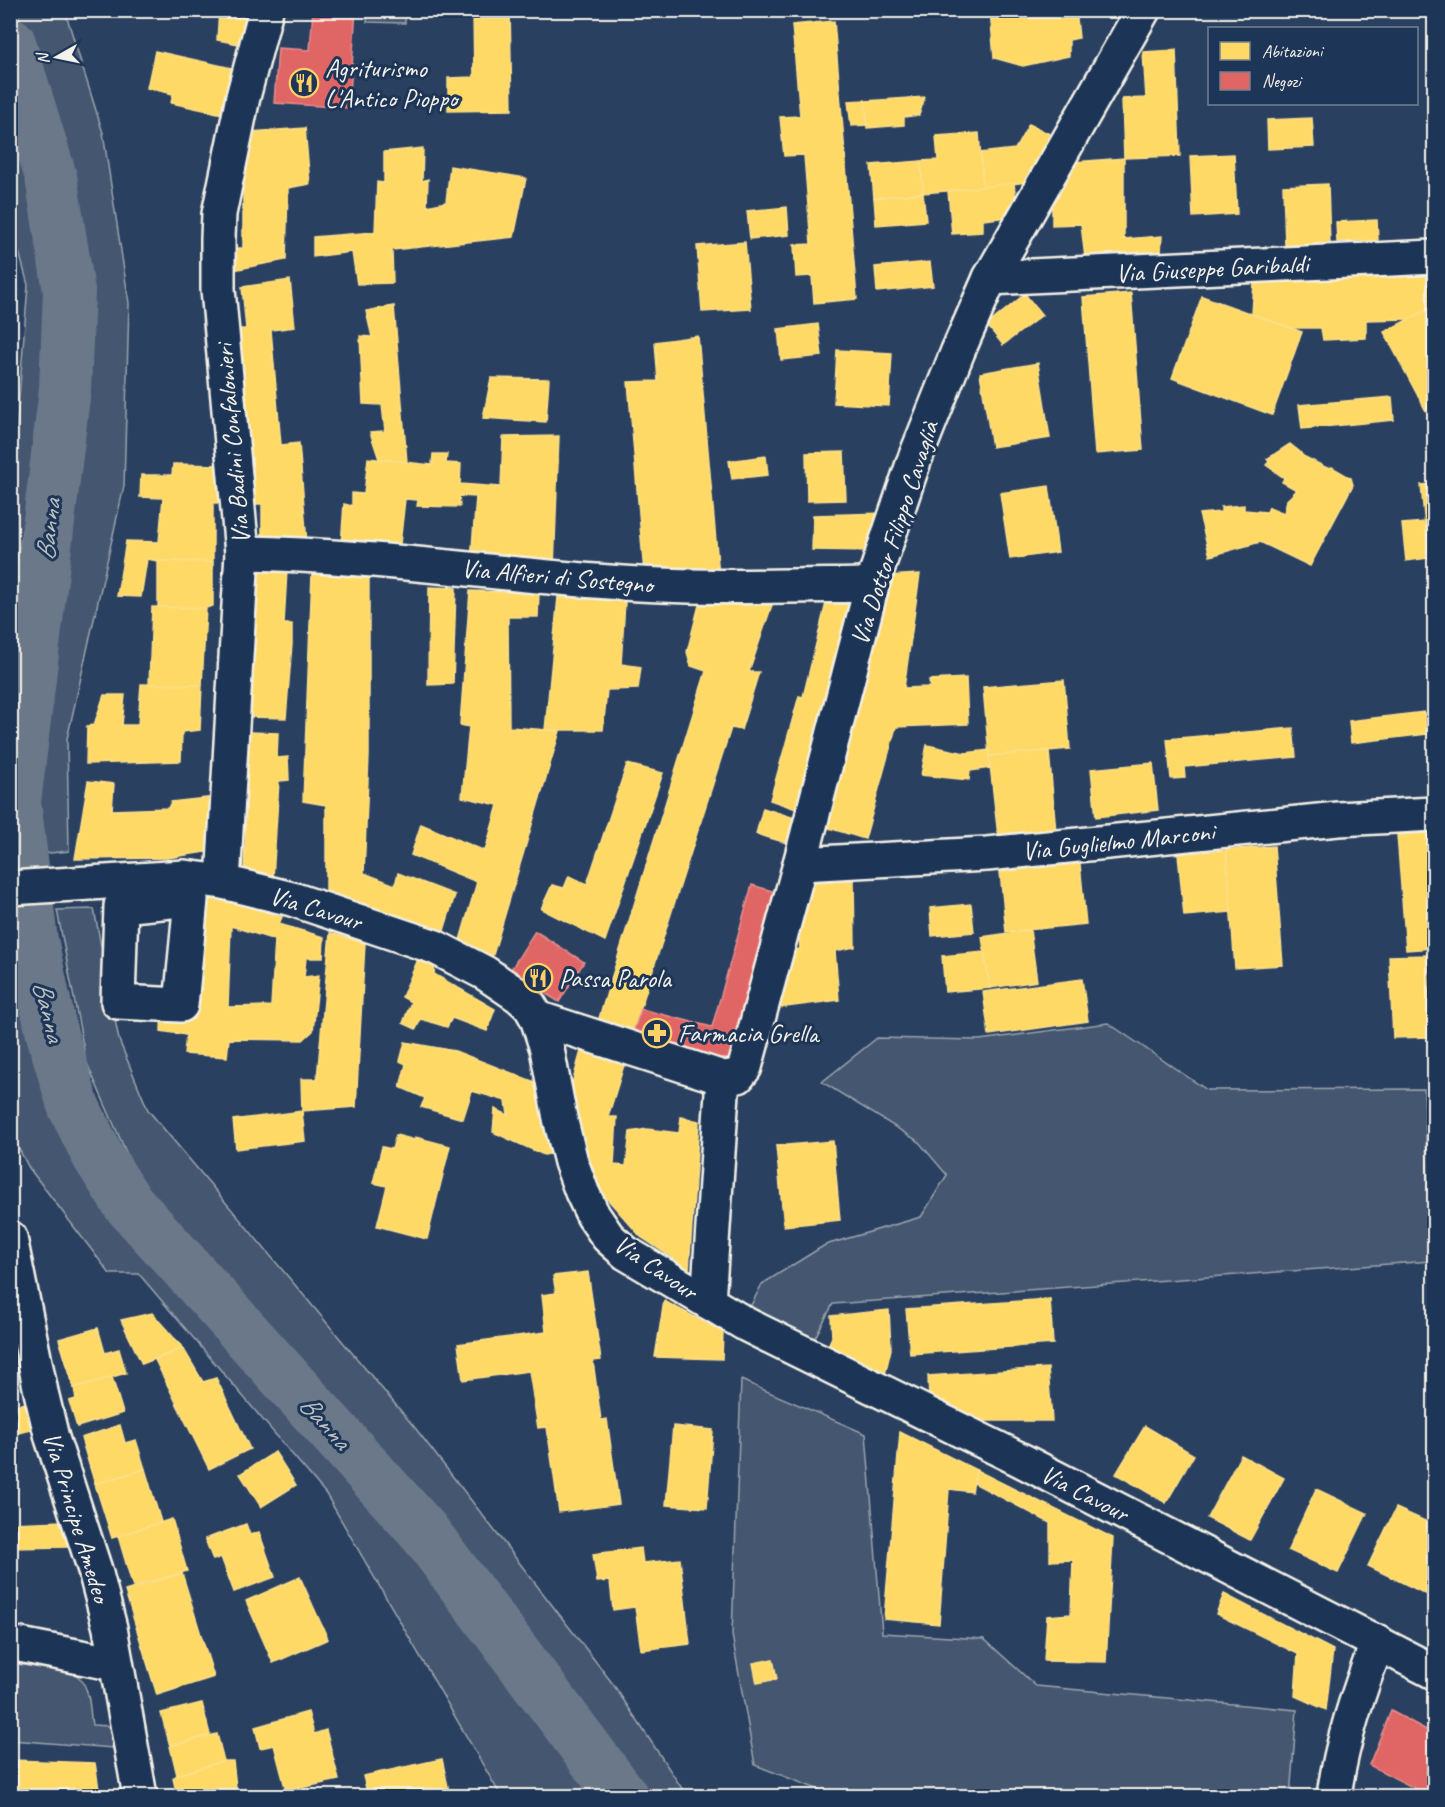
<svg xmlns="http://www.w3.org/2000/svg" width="1445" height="1807" font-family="Caveat,sans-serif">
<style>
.green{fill:#445771;stroke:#9ca4ac;stroke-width:1.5}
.homes{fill:#ffd966;stroke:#fce08d;stroke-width:1.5;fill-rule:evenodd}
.shops{fill:#e06666;stroke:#e6908d;stroke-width:1.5}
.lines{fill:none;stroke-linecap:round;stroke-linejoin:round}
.river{stroke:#6a788a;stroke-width:52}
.minor-casing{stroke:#f4f1e8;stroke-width:38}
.tertiary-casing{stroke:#f4f1e8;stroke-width:38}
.minor{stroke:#1d3557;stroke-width:33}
.tertiary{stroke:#1d3557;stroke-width:33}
.labels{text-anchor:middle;stroke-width:6;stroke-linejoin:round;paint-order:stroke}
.poi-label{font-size:26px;fill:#f4f1e8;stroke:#1d3557;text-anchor:start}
.street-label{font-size:26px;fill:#f4f1e8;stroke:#1d3557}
.water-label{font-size:27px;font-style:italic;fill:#bdc1c2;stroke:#1d3557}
</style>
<rect width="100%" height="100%" fill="#2a4060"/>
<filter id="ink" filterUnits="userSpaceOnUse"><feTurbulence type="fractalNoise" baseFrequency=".0167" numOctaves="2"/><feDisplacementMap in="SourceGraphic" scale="12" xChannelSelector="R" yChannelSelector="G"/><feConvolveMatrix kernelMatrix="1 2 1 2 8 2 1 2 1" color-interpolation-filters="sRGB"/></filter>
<g filter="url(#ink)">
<g class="green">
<polygon points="17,11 65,11 103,133 129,303 124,486 67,739 69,851 40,854 28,786 41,645 85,386 73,190"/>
<polygon points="368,11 405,11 405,23 367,22"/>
<polygon points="11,111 46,246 40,424 11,598 11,498 28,285 11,222"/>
<polygon points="94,909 119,1040 148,1110 416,1429 613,1684 687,1796 638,1796 526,1638 405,1494 229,1297 137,1177 86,1061 57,910"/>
<polygon points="10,914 64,1144 84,1174 163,1254 374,1496 605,1796 501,1796 326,1494 139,1274 110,1274 29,1168 18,1147 11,1122"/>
<polygon points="1108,1023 1207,1090 1424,1089 1431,1261 833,1304 811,1345 747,1313 762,1284 825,1245 921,1217 947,1175 918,1141 822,1082 877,1038 979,1040"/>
<polygon points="741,1380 866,1434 882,1633 984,1639 1036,1686 1297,1710 1290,1796 835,1796 755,1765 732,1635"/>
<path d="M10,1663L74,1673C91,1685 89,1706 92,1725L109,1726L113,1748L11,1740Z"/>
</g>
<g class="homes">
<polygon points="219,10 248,10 238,44 217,40"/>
<polygon points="473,10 510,10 512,110 448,111 448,78 474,77"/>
<polygon points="990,10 1076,10 1079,38 1069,40 1069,56 1023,66 994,58"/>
<polygon points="834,21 857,299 814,303 812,276 796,277 794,245 811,244 804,155 784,156 780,117 800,116 792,25"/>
<polygon points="1176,50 1180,156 1124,158 1122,99 1146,98 1143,52"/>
<polygon points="155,51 232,68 223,114 171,103 173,94 147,88"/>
<polygon points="925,97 919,115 904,117 904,125 867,128 865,101"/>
<polygon points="865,100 868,125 851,126 848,101"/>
<polygon points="1312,118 1314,147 1268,149 1267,120"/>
<polygon points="1029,124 1052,135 1026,182 983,188 980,153 1015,149"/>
<polygon points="305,128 310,184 288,188 286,260 233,270 232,248 243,248 243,187 250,132"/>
<polygon points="979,133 983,188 923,193 921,161 938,160 936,136"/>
<polygon points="423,148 422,181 428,179 427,206 446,202 450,166 526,178 514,237 392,250 393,283 357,284 352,252 313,257 313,237 375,232 377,182 384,183 384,152"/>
<polygon points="1234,154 1237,214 1193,217 1190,156"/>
<polygon points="1124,158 1124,239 1162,236 1161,252 1085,258 1081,224 1052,225 1052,203 1074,162"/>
<polygon points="921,161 923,193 874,198 871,165"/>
<polygon points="1014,183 1016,202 1008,217 983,220 983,232 952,234 948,191"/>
<polygon points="1328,184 1330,244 1285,246 1283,186"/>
<polygon points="923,193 926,221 876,225 874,198"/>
<polygon points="787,207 789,235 750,239 747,211"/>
<polygon points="1377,220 1378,240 1337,242 1336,222"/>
<polygon points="745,242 751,309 702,312 697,246"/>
<polygon points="930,262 933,286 877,292 875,267"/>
<polygon points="1434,272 1434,306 1410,319 1366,320 1366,338 1323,340 1321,328 1290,328 1252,314 1254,283"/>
<polygon points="290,280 295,327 271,330 281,445 299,443 307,544 262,546 262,504 251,504 234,329 246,329 242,287"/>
<polygon points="1131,293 1143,450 1095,454 1083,297"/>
<polygon points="1025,294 1042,315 1003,345 987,325"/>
<polygon points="1202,296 1302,332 1272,415 1172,378"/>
<polygon points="394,306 402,403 407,462 379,459 370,432 385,431 382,405 363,404 360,336 372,337 366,311"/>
<polygon points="1434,306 1434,407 1426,411 1384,332"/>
<polygon points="818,324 822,356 781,360 778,329"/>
<polygon points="698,336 719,576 644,573 628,382 658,381 655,342"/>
<polygon points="837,350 892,353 889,406 834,403"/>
<polygon points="1038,363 1050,438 992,447 980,373"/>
<polygon points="491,378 549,379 546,422 483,418"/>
<polygon points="1392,397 1394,420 1302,429 1299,405"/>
<polygon points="559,436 554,568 471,560 476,497 459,496 460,507 417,506 418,500 405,499 399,553 341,546 344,504 352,506 352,493 364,494 368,458 432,465 433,454 447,454 446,463 461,464 460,484 501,487 503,437"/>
<polygon points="1290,444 1299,451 1303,456 1327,468 1332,467 1351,478 1353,485 1310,566 1260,542 1210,556 1199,514 1221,512 1221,507 1244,505 1244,510 1267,512 1269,507 1284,513 1287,500 1297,490 1282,482 1284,478 1266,465 1269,462 1267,459"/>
<polygon points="844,452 846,500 807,501 806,453"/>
<polygon points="766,456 768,475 732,479 729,461"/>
<polygon points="173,464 220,465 221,503 213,503 213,562 158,561 147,559 141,597 117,596 126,541 159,542 163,498 140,497 141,475 172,475"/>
<polygon points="1434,484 1434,548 1427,548 1421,485"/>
<polygon points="1049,486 1058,552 1010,559 1000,493"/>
<polygon points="885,513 873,551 812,550 813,515"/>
<polygon points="1425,522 1428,558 1406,561 1402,524"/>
<polygon points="158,561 213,562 213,606 206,608 158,607"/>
<polygon points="259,567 287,570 284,624 292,624 292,644 286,718 250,717"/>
<polygon points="312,574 369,578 369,755 364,873 395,885 398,873 455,895 442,937 326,894 326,805 303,801"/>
<polygon points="920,574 904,688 930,687 929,680 966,678 968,724 896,727 865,839 819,825 886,576"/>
<polygon points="429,587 456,588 453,684 428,685"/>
<polygon points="470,591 539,593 538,617 508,617 509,727 560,731 490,965 458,947 477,882 411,855 421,824 485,851 498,805 462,797 469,727 460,725"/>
<polygon points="558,597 625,602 621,664 641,667 638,689 607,690 603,730 545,730"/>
<polygon points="826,603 859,606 805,812 770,800 799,696 803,697"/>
<polygon points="699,605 772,605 749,672 759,672 741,730 731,728 630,1041 596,1028 706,671 691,666 687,652"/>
<polygon points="152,607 206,608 202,685 149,685"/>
<polygon points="1064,680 1070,749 989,756 983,687"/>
<polygon points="141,684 202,685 200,730 182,732 181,761 86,764 87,726 94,725 104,695 125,695 122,725 138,725"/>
<polygon points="1424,712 1427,734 1351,743 1349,721"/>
<polygon points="1293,728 1296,757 1184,767 1185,778 1171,779 1167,739"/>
<polygon points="249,732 278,733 277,758 288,757 289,780 279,781 273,878 244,873"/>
<polygon points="927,745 965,753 989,750 990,768 970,771 969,780 921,775"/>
<polygon points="1049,751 1056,832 998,836 989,756"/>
<polygon points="1153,763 1158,810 1096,817 1091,769"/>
<polygon points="627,764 663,773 605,941 541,909 552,885 564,888 569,876 587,884"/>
<polygon points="88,781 114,784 112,810 168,808 171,802 215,797 211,851 167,858 75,859"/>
<polygon points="763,808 801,820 794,845 756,834"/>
<polygon points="1434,833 1434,948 1406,950 1397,835"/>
<polygon points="1274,846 1283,965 1235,968 1226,850"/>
<polygon points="1226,850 1231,912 1184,916 1178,854"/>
<polygon points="1080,864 1086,924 1006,932 1000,872"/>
<polygon points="854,880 855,947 835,951 839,1000 777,1008 792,950 800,949 797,913 805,883"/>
<path d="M191,899L225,900L282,917L279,924L324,937L323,958H306L304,977L319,975L313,1031L303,1040L229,1039L227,1057L184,1054L186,1035L161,1031L162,1004ZM231,926L275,940L271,1006L228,1007Z"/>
<polygon points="971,904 974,932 932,936 930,908"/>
<polygon points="1030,930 1037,981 990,988 982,937"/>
<polygon points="330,933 365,943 356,1107 302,1111 301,1079 317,1079"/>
<polygon points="984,952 990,988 945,992 942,956"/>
<polygon points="1428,955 1431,1037 1393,1038 1389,956"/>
<polygon points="419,957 435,964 434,974 495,1009 487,1031 452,1018 447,1027 421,1019 416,1029 403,1023 411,1002 402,997"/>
<polygon points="1082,979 1088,1021 989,1035 983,992"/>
<polygon points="584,1040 628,1052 608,1117 617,1117 614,1165 626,1166 630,1132 647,1129 679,1133 681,1117 699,1121 689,1269 641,1237 593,1183 593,1166 578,1162 566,1106"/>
<polygon points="405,1042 455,1051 535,1082 550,1154 544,1155 493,1132 495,1109 508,1115 506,1101 472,1091 463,1119 421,1107 425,1098 400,1087 406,1064 400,1061"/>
<polygon points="1434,1056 1434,1131 1432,1057"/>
<polygon points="302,1111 305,1141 236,1149 233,1120"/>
<polygon points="396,1135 415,1140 415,1137 450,1146 427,1239 377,1226 387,1186 373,1183 382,1147 392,1149"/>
<polygon points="833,1141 840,1220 784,1226 776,1146"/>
<polygon points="588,1272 601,1360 593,1361 601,1420 607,1419 619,1504 559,1512 547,1427 538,1428 529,1371 463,1380 458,1344 546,1332 542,1295 556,1293 553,1276"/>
<polygon points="1050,1299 1053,1344 910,1354 906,1309"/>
<polygon points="664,1301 723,1332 722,1359 655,1357"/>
<polygon points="889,1310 891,1349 884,1379 826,1350 832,1337 831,1316"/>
<polygon points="152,1313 183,1348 142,1364 121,1320"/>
<polygon points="98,1328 105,1353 119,1349 126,1373 74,1388 59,1339"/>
<polygon points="183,1348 203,1382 216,1378 250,1449 209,1469 155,1360"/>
<polygon points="1048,1368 1052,1421 976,1421 929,1399 928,1376"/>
<polygon points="112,1377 123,1413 77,1427 69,1401 76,1399 74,1388"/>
<polygon points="26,1403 32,1430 13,1434 10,1406"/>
<polygon points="120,1425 125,1443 136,1440 145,1469 95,1484 81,1438"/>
<polygon points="673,1426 713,1430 707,1508 666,1505"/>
<polygon points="1145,1426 1194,1455 1166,1503 1116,1474"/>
<polygon points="900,1432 976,1470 972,1492 949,1489 939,1624 884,1619"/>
<polygon points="275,1452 296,1485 261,1507 240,1474"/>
<polygon points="1241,1455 1284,1478 1250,1540 1207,1518"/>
<polygon points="145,1469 161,1522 112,1538 95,1484"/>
<polygon points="976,1470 1113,1538 1106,1662 1044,1661 1047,1616 1071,1614 1073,1560 1050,1561 1050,1523 974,1483"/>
<polygon points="1316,1489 1367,1513 1338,1573 1288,1550"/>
<polygon points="1396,1508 1434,1525 1434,1598 1368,1566"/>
<polygon points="172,1519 187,1571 133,1587 118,1536"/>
<polygon points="64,1521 70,1547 10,1548 10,1523"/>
<polygon points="246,1524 250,1535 259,1532 275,1577 234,1592 221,1557 213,1560 205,1539"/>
<polygon points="641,1548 643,1563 680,1559 690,1644 641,1650 635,1607 613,1610 610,1581 597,1582 593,1554"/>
<polygon points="182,1573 214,1677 157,1695 125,1591"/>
<polygon points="300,1577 328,1639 273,1663 246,1601"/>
<polygon points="1224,1594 1333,1650 1326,1710 1295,1696 1298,1654 1216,1614"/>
<polygon points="773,1659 777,1679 757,1683 753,1663"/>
<polygon points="202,1703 210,1735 170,1746 161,1713"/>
<polygon points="308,1712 314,1734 326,1730 339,1780 286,1791 274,1745 260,1748 255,1727"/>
<polygon points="217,1734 224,1761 177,1775 170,1746"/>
<polygon points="442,1759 450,1796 368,1796 363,1776"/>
<polygon points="11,1760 95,1763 100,1796 10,1796"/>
<polygon points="224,1761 233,1761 237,1796 177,1796 173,1778 177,1775"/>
</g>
<g class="shops">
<polygon points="313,10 356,10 349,108 274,103 278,48 310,50"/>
<polygon points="752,885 779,893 731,1062 713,1065 630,1041 641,1009 712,1027"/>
<polygon points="535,931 584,962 559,1002 510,971"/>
<polygon points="1391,1711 1434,1734 1434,1796 1430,1796 1369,1765"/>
</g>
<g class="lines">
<polyline class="river" points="10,43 51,177 69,291 65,389 15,802 32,940 52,1034 73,1105 98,1156 127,1202 424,1532 622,1796"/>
<g class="minor-casing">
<g id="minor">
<polyline points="990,278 1434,257"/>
<path d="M242,553C365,555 487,573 609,582C696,589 785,586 872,585"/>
<polyline points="800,864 987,854 1338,819 1434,814"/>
<polyline points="223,882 242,553 218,289 218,238 219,214 243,97 266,10"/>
<polygon points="191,899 181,1005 118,1002 121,906"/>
<polyline points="537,1018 723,1078 738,1076 745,1067 800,864 872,585 914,461 958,351 990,278 1143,10"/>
<polyline points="10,1238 41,1392 52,1438 95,1570 110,1628 140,1796"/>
<polyline points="708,1302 723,1078"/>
<polyline points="10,1643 116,1664"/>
<path d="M1334,1796C1341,1743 1358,1692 1378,1642"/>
</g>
</g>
<g class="tertiary-casing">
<polyline id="tertiary" points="10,888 185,877 223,882 292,899 435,947 485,973 519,996 530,1006 537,1018 547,1049 560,1118 571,1162 582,1192 593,1215 608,1237 626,1253 747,1325 1019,1459 1434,1672"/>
</g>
<use href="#minor" class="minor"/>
<use href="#tertiary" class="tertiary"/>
</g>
</g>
<defs>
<g id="restaurant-ring" transform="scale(1.5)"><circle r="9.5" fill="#1d3557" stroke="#ffd166" stroke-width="1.5"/><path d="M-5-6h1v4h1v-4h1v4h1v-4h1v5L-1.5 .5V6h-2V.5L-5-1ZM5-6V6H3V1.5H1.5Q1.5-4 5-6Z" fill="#ffd166"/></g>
<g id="pharmacy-ring" transform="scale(1.5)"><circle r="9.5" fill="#1d3557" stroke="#ffd166" stroke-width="1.5"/><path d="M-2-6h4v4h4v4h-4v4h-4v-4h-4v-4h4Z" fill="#ffd166"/></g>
</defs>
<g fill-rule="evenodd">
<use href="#restaurant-ring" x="304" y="83"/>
<use href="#restaurant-ring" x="538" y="978"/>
<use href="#pharmacy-ring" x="657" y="1033"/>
</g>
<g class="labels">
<g class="poi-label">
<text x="325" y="77">Agriturismo<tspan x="325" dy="30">L'Antico Pioppo</tspan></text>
<text x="559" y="987">Passa Parola</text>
<text x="678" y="1042">Farmacia Grella</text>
</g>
<g class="street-label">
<text transform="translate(1212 268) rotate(-3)" y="9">Via Giuseppe Garibaldi</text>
<text transform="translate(232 444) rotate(-95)" y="9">Via Badini Confalonieri</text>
<text transform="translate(894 533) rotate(-72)" y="9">Via Dottor Filippo Cavaglià</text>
<text transform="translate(557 576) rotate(5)" y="9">Via Alfieri di Sostegno</text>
<text transform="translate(1118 841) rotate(-6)" y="9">Via Guglielmo Marconi</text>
<text transform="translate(316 908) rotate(17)" y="9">Via Cavour</text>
<text transform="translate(656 1267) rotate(34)" y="9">Via Cavour</text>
<text transform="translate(1085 1493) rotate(27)" y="9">Via Cavour</text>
<text transform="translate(77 1517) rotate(73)" y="9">Via Principe Amedeo</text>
</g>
<g class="water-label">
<text transform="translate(48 530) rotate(-83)" y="9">Banna</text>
<text transform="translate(49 1011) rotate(76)" y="9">Banna</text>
<text transform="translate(325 1422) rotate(48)" y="9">Banna</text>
</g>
</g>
<rect width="1445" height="1807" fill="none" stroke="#1d3557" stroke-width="36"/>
<rect x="18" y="18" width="1409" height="1771" fill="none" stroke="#f4f1e8" stroke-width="2" filter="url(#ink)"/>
<rect x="1208" y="27" width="210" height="78" fill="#1d3557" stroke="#738091" stroke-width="1.5"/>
<rect x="1220" y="42" width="30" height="18" fill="#ffd966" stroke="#738091" stroke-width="1.5"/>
<text x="1262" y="57" font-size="18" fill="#f4f1e8">Abitazioni</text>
<rect x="1220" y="72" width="30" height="18" fill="#e06666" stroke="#738091" stroke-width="1.5"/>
<text x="1262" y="87" font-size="18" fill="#f4f1e8">Negozi</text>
<g transform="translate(57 57) rotate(261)" stroke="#1d3557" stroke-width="4.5" paint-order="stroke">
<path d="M0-4.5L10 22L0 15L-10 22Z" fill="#f4f1e8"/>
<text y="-9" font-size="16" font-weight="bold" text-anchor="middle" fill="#f4f1e8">N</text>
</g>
</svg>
